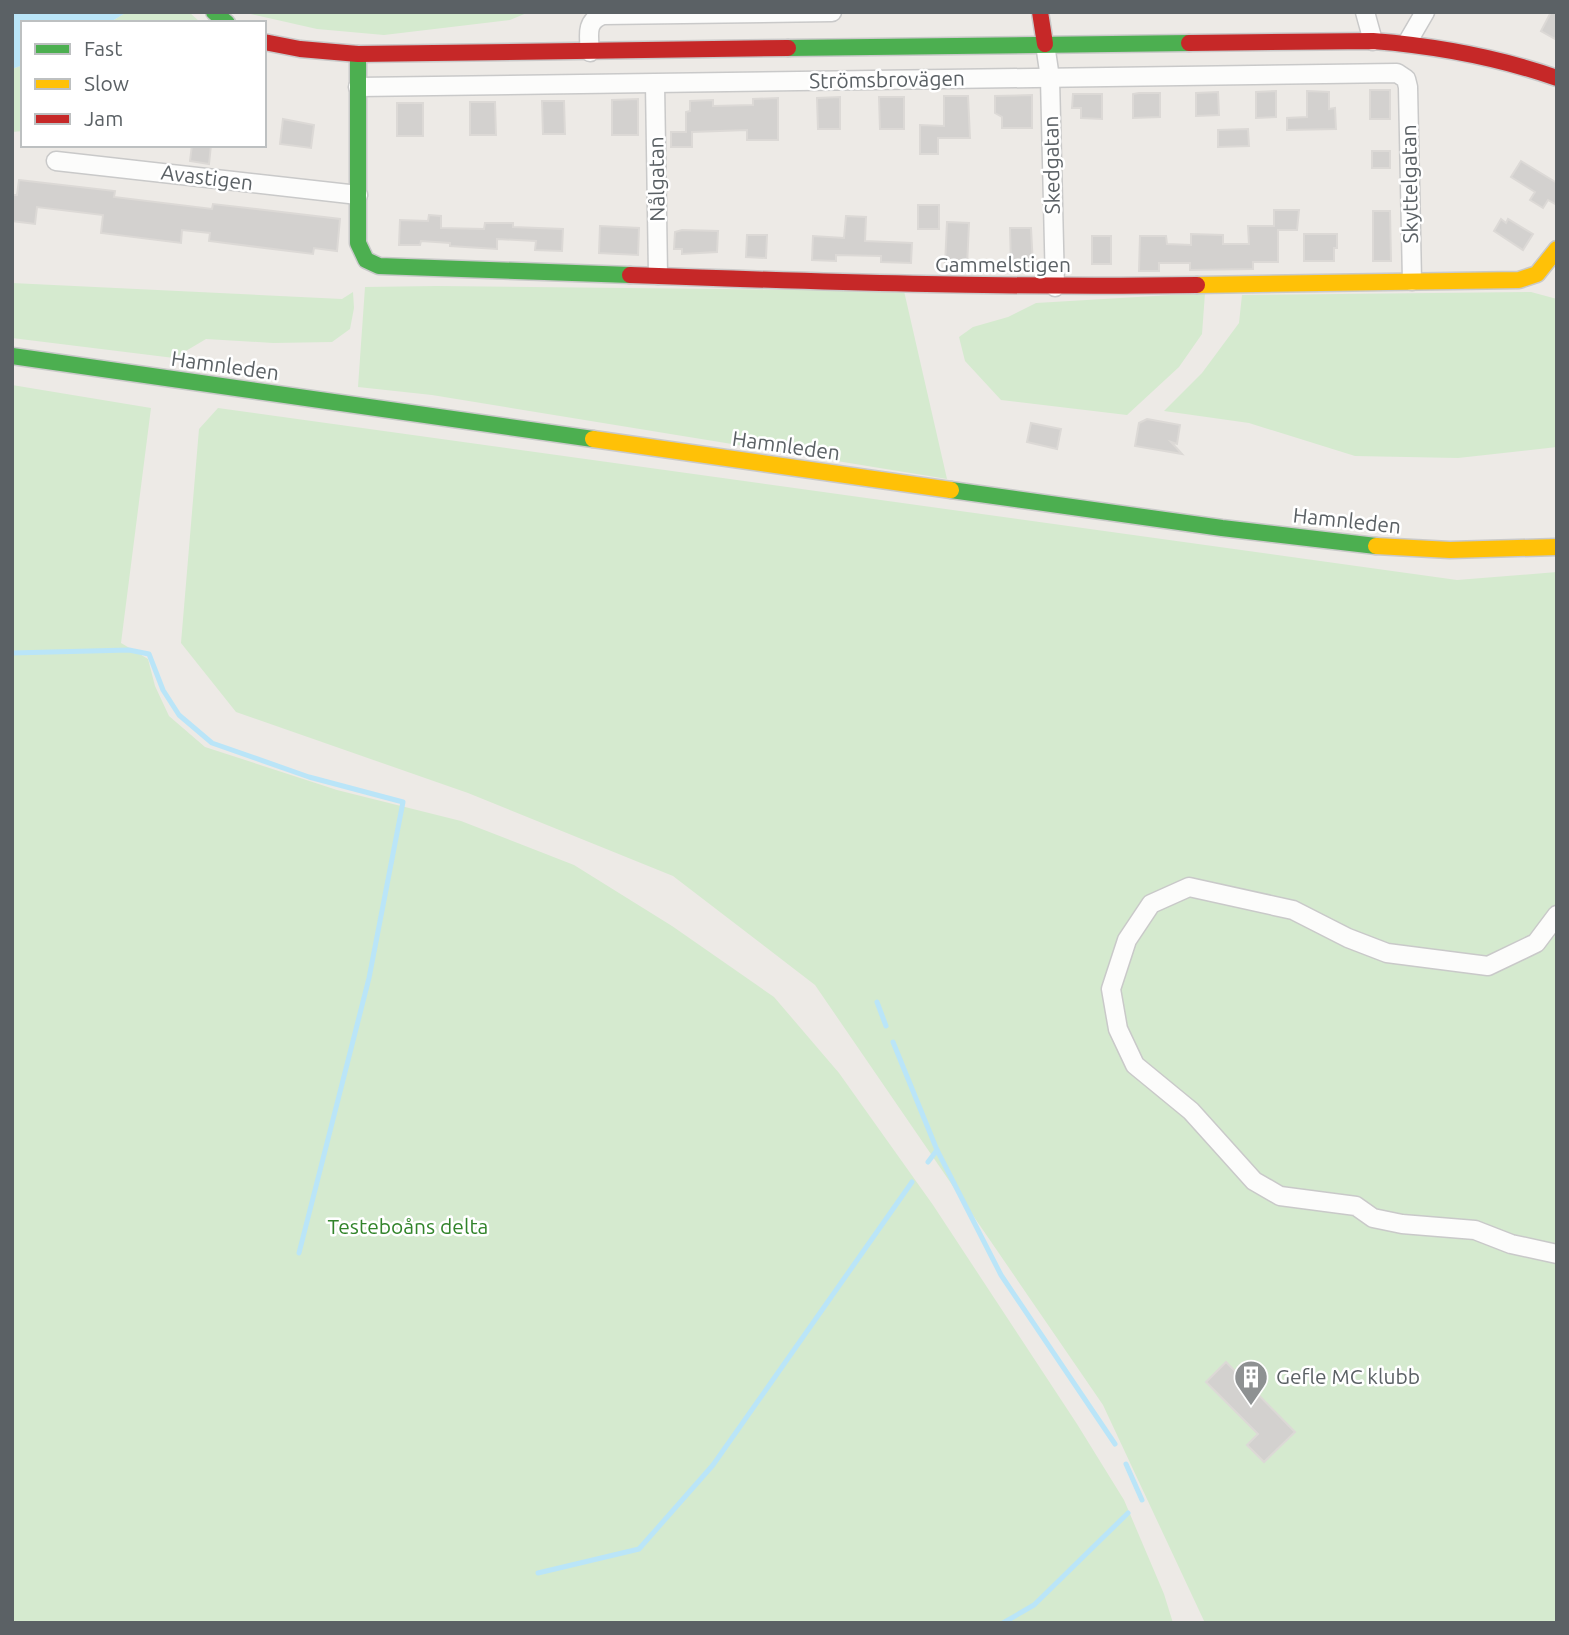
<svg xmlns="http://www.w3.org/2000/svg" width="1569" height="1635" font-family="Ubuntu,sans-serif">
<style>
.green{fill:#d5eacf}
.water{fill:#bae5f8}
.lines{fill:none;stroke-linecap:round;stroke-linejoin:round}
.stream{stroke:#bae5f8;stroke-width:5}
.building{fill:#d3d1cf;stroke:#dcd9d6;stroke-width:2}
.street-casing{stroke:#c9c9c9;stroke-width:21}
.fast-casing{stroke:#c9c9c9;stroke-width:19}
.slow-casing{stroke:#c9c9c9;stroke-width:19}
.jam-casing{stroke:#c9c9c9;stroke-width:19}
.street{stroke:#fcfcfb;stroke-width:18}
.fast{stroke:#4caf50;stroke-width:16}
.slow{stroke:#ffc107;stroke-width:16}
.jam{stroke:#c62828;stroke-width:16}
.labels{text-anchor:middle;stroke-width:5;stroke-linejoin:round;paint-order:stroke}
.street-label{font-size:21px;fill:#5b6165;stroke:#fff}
.park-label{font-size:21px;fill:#32842b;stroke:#fff}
.poi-label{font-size:21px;fill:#5b6165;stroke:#fff;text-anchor:start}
</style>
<rect width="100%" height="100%" fill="#edeae6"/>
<g class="green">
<polygon points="127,12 189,12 201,23 109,23"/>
<polygon points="242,12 529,12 510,20 384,35 317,29"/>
<polygon points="23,65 23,131 12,132 12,69"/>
<polygon points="12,283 342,299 353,292 354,308 350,329 332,342 273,343 206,339 174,358 12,338"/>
<polygon points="437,286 904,291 947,479 432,395 358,387 365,287"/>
<polygon points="1531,292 1557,299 1557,447 1458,458 1355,456 1249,423 1164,411 1202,373 1239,323 1242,295"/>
<polygon points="1205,293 1202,334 1179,367 1127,415 1001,400 965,361 959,337 973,327 1008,317 1036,303"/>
<polygon points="12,385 151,408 121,643 148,659 155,686 169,716 205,747 337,790 461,821 574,865 672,926 774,997 839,1073 933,1205 1077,1424 1124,1500 1164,1594 1173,1623 12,1623"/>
<polygon points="218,408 1457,580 1557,572 1557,1623 1205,1623 1103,1405 815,985 673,876 468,793 236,712 181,643 199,429"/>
</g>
<polygon class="water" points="12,12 127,12 109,23 23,23 23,65 12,69"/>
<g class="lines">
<g class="stream">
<polyline points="12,653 129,650 149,654 163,690 179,715 212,743 309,777 403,802 369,978 299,1253"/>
<polyline points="877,1002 886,1026"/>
<polyline points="893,1042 937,1150 1001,1275 1115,1444"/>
<polyline points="928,1162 937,1150"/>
<polyline points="1126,1464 1142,1500"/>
<polyline points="538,1573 639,1549 713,1465 912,1182"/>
<polyline points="1003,1623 1034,1605 1128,1513"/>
</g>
</g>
<g class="building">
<polygon points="1551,12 1557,12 1557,40 1541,31"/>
<rect x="1370" y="90" width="20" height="29"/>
<polygon points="1276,91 1276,117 1256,118 1256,92"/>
<polygon points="1307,91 1329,92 1329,109 1335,108 1336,129 1287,130 1287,118 1307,117"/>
<polygon points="1218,92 1219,115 1196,116 1196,93"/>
<polygon points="1139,93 1160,93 1160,117 1133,118 1133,94"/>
<polygon points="1073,94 1102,94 1102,119 1081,118 1081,108 1072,108"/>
<polygon points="1032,95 1032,128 1002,128 1002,117 995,113 995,96"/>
<polygon points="944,96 968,96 970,138 938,138 938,154 920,154 920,125 944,126"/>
<polygon points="840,97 840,129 818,129 817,98"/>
<polygon points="879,97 904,97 904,129 880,129"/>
<polygon points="778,98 778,140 747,140 747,130 692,132 692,147 671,147 671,132 686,132 686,112 690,111 690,101 713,100 713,106 753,105 753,99"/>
<polygon points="638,99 638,135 612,135 612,100"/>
<polygon points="542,101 564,101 565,134 543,134"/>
<polygon points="470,102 495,102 496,135 470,135"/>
<rect x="397" y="103" width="26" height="33"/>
<polygon points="283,119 314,125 311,148 280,144"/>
<polygon points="1248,129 1249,146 1218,147 1218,130"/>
<polygon points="192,145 211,145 209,164 190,161"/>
<rect x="1372" y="151" width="18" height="17"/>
<polygon points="1521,161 1557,183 1557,205 1548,200 1543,208 1530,200 1535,192 1511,177"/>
<polygon points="19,180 115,191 114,197 212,209 213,204 340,219 337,251 314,248 313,254 209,241 210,233 182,230 181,243 101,233 103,215 37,207 35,224 12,221 12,195 17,195"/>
<rect x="918" y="205" width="21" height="24"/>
<polygon points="1274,210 1299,210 1297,230 1278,230 1278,262 1253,262 1253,269 1190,270 1190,263 1159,263 1159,271 1139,271 1140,236 1166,236 1167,244 1191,245 1191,234 1223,235 1223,244 1249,244 1248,226 1274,226"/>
<polygon points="1373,211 1390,211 1391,261 1373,261"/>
<polygon points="429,215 441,216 441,228 484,229 485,223 513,223 513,227 563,229 562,251 535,250 536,241 497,239 497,249 450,246 450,243 421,241 420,245 399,245 400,220 428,221"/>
<polygon points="846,216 866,217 865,241 912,243 911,263 881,262 881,256 836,255 836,261 812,260 813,236 844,238"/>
<polygon points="1501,219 1506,223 1508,219 1533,234 1523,250 1494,231"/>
<polygon points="947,222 969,223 967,266 945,265"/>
<polygon points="600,226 639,228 638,255 599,253"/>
<polygon points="1010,228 1031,228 1033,266 1011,266"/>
<polygon points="682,230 718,231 717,252 682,254 682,249 674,249 675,232"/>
<polygon points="1304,234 1337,234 1337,248 1334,248 1334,261 1304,261"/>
<polygon points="747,235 767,235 766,258 746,257"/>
<rect x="1092" y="236" width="19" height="28"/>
<polygon points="1147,419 1180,425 1177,444 1171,442 1182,454 1135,446 1139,423"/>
<polygon points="1031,423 1061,429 1057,449 1027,442"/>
<polygon points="1226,1362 1295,1432 1264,1462 1247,1445 1258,1434 1206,1382"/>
</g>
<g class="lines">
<g class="street-casing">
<g id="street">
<polyline points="1365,12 1373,41"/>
<polyline points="1407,43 1425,12"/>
<polyline points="1045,44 1050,78 1055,287"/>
<path d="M590,52C589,36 585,21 603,15L832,12"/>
<polyline points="655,84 658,275"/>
<polyline points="358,87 1397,73 1406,79 1408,87 1412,281"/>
<polyline points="56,161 358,195"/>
<polyline points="1557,915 1536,943 1488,966 1387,953 1348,938 1293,910 1189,887 1151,904 1127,940 1111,989 1118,1029 1135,1065 1191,1111 1254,1181 1280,1196 1356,1206 1373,1218 1402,1224 1475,1230 1511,1244 1557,1254"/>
</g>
</g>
<g class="fast-casing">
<g id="fast">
<polyline points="214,12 227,23"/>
<polyline points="788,48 1189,43"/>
<polyline points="358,54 358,243 366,260 379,266 630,275"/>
<polyline points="12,356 593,439"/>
<polyline points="951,490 1222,528 1376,546"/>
</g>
</g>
<g class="slow-casing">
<g id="slow">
<polyline points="1197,285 1519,280 1537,274 1557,249"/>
<polyline points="593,439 951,490"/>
<polyline points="1376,546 1450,550 1557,547"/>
</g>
</g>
<g class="jam-casing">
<g id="jam">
<polyline points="1040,12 1045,44"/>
<polyline points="264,42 300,49 358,54 788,48"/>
<path d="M1189,43L1373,41C1436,46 1497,57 1557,78"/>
<path d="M630,275C819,282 1007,288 1197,285"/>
</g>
</g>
<use href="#street" class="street"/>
<use href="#fast" class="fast"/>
<use href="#slow" class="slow"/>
<use href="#jam" class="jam"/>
</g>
<defs>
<g id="building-pin" transform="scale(1.75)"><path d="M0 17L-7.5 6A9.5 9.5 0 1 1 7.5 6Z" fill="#8e9192" stroke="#fff"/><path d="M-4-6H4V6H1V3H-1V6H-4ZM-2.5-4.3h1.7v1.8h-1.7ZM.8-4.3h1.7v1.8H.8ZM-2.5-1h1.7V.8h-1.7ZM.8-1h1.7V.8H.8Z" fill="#fff"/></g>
</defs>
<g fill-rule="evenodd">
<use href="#building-pin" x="1251" y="1377"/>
</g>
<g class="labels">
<g class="street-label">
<text transform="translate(887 80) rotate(-1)" y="7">Strömsbrovägen</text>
<text transform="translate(1052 165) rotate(-91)" y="7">Skedgatan</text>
<text transform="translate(207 178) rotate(7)" y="7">Avastigen</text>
<text transform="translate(657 179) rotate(-91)" y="7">Nålgatan</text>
<text transform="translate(1410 184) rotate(-91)" y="7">Skyttelgatan</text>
<text x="1003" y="272">Gammelstigen</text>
<text transform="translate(225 366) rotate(8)" y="7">Hamnleden</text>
<text transform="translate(786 446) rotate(8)" y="7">Hamnleden</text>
<text transform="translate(1347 521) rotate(6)" y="7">Hamnleden</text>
</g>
<g class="park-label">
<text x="408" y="1234">Testeboåns delta</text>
</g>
<g class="poi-label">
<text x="1276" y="1384">Gefle MC klubb</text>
</g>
</g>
<rect width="1569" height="1635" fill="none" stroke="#5b6165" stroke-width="28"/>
<rect x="21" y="21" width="245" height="126" fill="#ffffff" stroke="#bdc0c1" stroke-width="2"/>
<rect x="35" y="44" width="35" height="10" fill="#4caf50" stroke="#bdc0c1" stroke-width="2"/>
<text x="84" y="56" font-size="21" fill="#5b6165">Fast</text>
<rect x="35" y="79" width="35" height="10" fill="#ffc107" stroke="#bdc0c1" stroke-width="2"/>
<text x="84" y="91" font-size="21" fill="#5b6165">Slow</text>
<rect x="35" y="114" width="35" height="10" fill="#c62828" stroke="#bdc0c1" stroke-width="2"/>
<text x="84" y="126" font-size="21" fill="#5b6165">Jam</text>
</svg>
